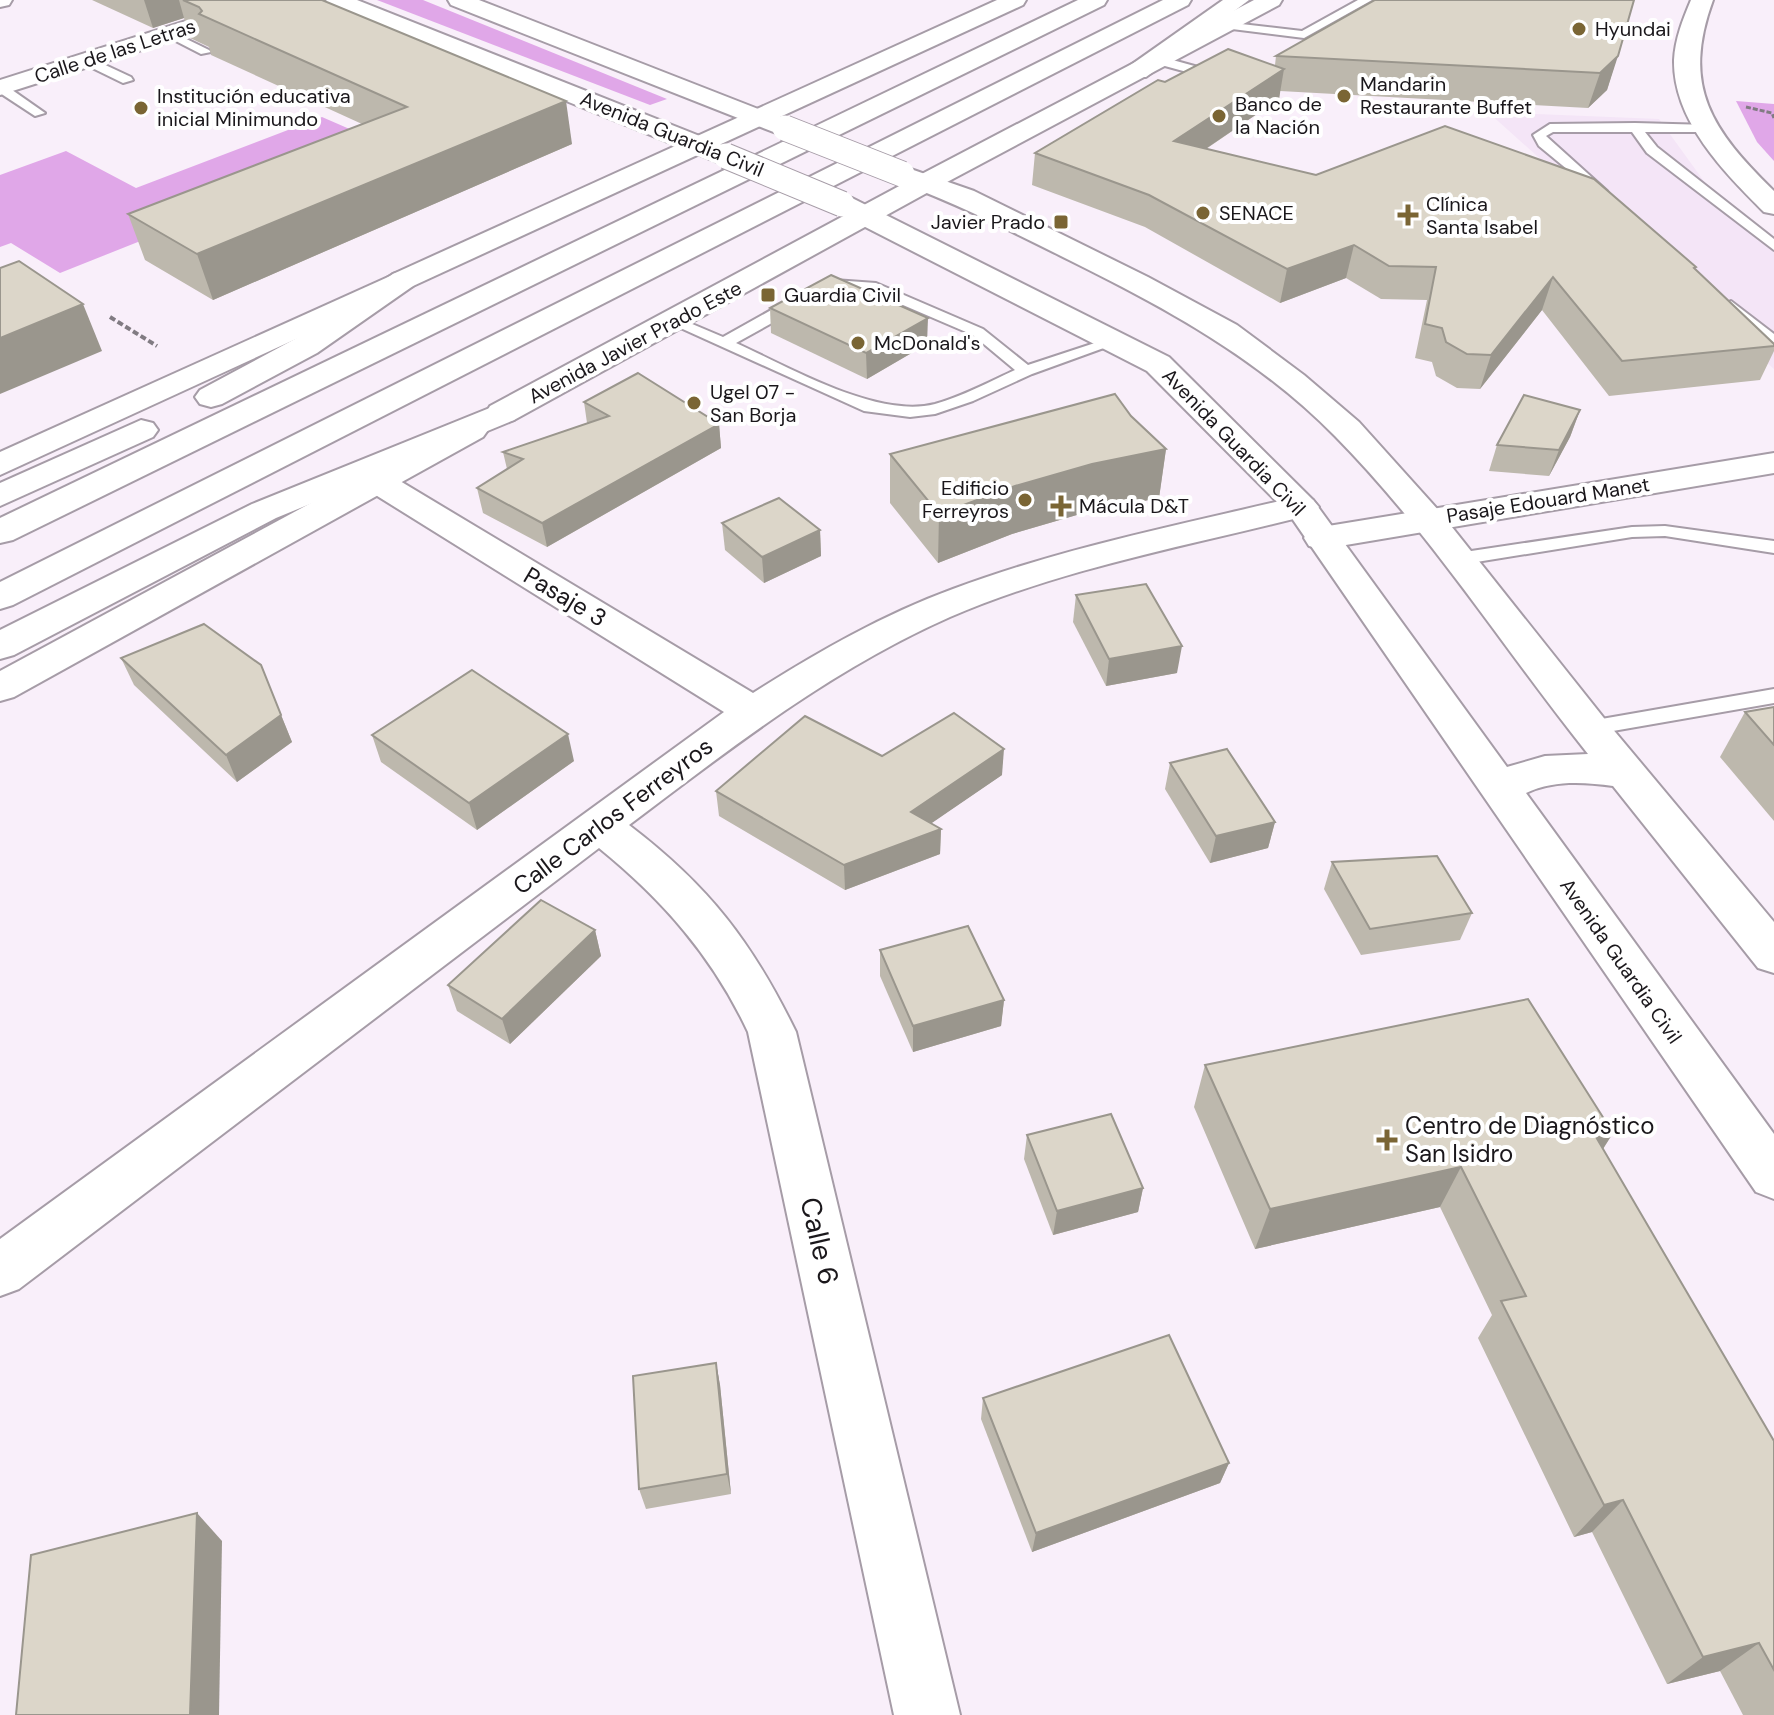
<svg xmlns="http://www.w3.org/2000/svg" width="1774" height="1715" font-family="'DM Sans',sans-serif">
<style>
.built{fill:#f4e5f7}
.green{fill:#e0a7e8}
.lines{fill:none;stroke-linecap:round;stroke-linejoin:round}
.lane-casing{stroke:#a69ca7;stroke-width:4}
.street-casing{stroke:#a69ca7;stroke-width:4}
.secondary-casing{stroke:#a69ca7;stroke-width:4}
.primary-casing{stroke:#a69ca7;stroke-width:4}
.highway-casing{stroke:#a69ca7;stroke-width:4}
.path-far1{stroke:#817b82;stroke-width:3;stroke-dasharray:5 2;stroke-linecap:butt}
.path{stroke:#817b82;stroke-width:4;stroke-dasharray:6 3;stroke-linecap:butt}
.lane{fill:#fff;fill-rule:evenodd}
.street{fill:#fff;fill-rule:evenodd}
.secondary{fill:#fff;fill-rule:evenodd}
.primary{fill:#fff;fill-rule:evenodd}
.highway{fill:#fff;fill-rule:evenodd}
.secondary-bridge-casing{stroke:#a69ca7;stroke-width:27;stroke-linecap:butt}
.secondary-bridge{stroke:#fff;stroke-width:25}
.wall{fill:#bdb8ad}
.shaded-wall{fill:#9a968d}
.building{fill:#dcd6c9;stroke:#9a968d;stroke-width:2}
.poi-dot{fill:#7a6534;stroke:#fff;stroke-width:3}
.labels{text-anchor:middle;stroke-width:8;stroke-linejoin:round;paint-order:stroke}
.far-poi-label{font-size:20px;fill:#1a171b;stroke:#fff;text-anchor:start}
.far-street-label{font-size:20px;fill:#1a171b;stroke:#fff}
.street-label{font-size:24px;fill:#1a171b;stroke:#fff}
.poi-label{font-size:24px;fill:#1a171b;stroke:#fff;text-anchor:start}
.near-street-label{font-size:28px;fill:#1a171b;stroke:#fff}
</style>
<rect width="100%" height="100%" fill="#f9effa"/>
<polygon class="built" points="1488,112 1659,119 1711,191 1774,240 1774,369"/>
<g class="green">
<polygon points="377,0 423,0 667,99 650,105"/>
<polygon points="1736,101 1774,104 1774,161 1757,142"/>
<polygon points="322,117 384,144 60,273 11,243 0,247 0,175 66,151 136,188"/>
</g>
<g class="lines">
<g class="lane-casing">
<g id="lane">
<polygon points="1358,0 1372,0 1304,38 1224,28 1218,25 1224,22 1302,31"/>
<polygon points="170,31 209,50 211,52 201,54 166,36 164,34"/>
<polygon points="86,56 131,77 133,80 123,83 82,63 82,57"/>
<polygon points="1158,56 1220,73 1222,76 1216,80 1154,63 1152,60"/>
<polygon points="0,85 5,85 45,113 35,116 0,93"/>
<polygon points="1635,123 1710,125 1710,131 1705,132 1645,132 1657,147 1774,239 1774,250 1647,153 1632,132 1553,132 1546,136 1607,191 1609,194 1602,198 1539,146 1533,135 1550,124"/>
<path d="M834,280L876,283L983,329L1028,365L1110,338L1115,336L1123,341L1032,374L973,401L935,414L910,417L864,411L665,321L673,316L678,318L723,337L814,286ZM835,288L868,290L973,335L1015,370C989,382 963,396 935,404C877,419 789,367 736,343Z"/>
<polygon points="1731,301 1774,334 1774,347 1726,308 1724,305"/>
<polygon points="1665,526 1774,541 1774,553 1665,536 1632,537 1458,565 1449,559 1458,553 1632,527"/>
<polygon points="1774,689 1774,703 1590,735 1580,728 1590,721"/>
</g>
</g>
<g class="street-casing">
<g id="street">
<polygon points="0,0 12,0 9,5 0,7"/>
<polygon points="252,0 286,0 283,5 0,95 0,80"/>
<path d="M1691,0H1713C1681,87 1712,130 1774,191V214L1764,212C1724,172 1673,121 1674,60C1675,39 1683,19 1691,0Z"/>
<polygon points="1774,453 1774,473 1322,549 1309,546 1304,538 1309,530 1322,527"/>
<path d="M378,472L390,475L753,693C816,653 882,615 953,589C1065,547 1184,524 1301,496L1313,500L1319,507L1313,514C1192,545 1066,567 950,617C832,669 731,748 629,825C709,886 752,942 796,1032L960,1715H894L748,1032C713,957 663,900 599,848L19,1289L0,1296V1239L724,712L366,489L361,482L366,475Z"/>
</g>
</g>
<g class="secondary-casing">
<g id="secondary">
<polygon points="326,0 357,0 735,150 739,156 735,162 717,162 329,5"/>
<polygon points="448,0 479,0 794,123 798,128 794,133 776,133 451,5"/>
<path d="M902,166L974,191L1148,277L1237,325L1304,375L1359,422L1440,512L1611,727L1774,922V973L1758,968L1613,786C1584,782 1553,780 1526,793L1774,1134V1199L1756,1192L1289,514L1147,371L832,210L828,204L832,198L842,196L852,198L1169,357L1313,500L1507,767L1545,756L1588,754C1504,649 1430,532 1335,436C1258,358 1166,308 1069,260C1011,231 954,202 893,180L889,174L893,168Z"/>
<polygon points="397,273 407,276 412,282 407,288 0,475 0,452"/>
<polygon points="471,420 483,423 488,430 483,437 14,697 0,701 0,671 459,423"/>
</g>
</g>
<g class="primary-casing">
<g id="primary">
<polygon points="997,0 1026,0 1023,5 413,286 403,289 393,286 388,280 393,274"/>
<polygon points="1254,0 1282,0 1279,5 934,189 514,420 502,423 490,420 486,413 490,406 916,177"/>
</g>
</g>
<g class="highway-casing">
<g id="highway">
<polygon points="1078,0 1107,0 1104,5 13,540 0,543 0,518"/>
<polygon points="1163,0 1191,0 1188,5 13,605 0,609 0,582"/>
<polygon points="1223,0 1249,0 1146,77 1128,77 1125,72 1128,67"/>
<polygon points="403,271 413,274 418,280 413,286 317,353 222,404 211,407 200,404 195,397 200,390 295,339 393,274"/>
<polygon points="502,403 514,406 518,413 514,420 276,518 14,655 0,659 0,630 252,504"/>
<polygon points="141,420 153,423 158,430 153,437 0,506 0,483"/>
</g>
</g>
<polyline class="path-far1" points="1746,107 1772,113 1774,118"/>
<polyline class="path" points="110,317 157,346"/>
<use href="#lane" class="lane"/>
<use href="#street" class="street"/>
<use href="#secondary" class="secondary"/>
<use href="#primary" class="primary"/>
<use href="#highway" class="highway"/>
<g class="secondary-bridge-casing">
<g id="secondary-bridge">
<polyline points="785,128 902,174"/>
<polyline points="726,156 842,204"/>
</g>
</g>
<use href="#secondary-bridge" class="secondary-bridge"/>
</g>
<g class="wall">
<polygon points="92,0 322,0 572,144 213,300 145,260 128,214 362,124 211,55 209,47 190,38 184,18 153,28"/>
<polygon points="1634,0 1607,90 1588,108 1280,91 1279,99 1206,149 1695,269 1774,344 1774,351 1760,380 1609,396 1542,310 1480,389 1457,388 1436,376 1432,362 1415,358 1427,300 1381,299 1346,278 1280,303 1145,227 1032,185 1035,153 1165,82 1275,65 1276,56"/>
<polygon points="770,308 927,344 867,379 771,333"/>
<polygon points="584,402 719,424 721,448 547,547 483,513 477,488 507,469 503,452 587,423"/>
<polygon points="1580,410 1570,437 1549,476 1489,471 1497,445"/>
<polygon points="1131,416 1166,449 1159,498 1087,512 1012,534 938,563 890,503 890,454"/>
<polygon points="722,523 820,530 821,556 764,583 725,550"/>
<polygon points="1076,595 1177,673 1106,686 1073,622"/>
<polygon points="121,658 281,715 292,742 237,782 134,685"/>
<polygon points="1774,707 1774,821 1720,757 1745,712"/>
<polygon points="372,735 574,761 477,830 381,762"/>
<polygon points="882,756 1002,775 931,823 941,829 940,854 845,890 719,816 716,791"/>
<polygon points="1170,763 1275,822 1268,848 1210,863 1165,789"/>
<polygon points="1332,862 1472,913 1460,940 1361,955 1324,889"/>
<polygon points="595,930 601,956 510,1044 457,1011 448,985"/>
<polygon points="880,950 1004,1000 1001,1026 913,1052 880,976"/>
<polygon points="1205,1065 1613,1133 1603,1149 1774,1441 1774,1715 1743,1715 1720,1671 1667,1684 1592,1532 1574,1537 1478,1338 1492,1315 1440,1207 1255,1249 1194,1107"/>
<polygon points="1027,1135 1143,1188 1138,1212 1053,1235 1024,1159"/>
<polygon points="716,1363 720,1385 731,1494 646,1509 639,1489"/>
<polygon points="983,1398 1229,1463 1220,1483 1032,1552 981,1419"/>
</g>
<g class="shaded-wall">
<polygon points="144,0 179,0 184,18 153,28"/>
<polygon points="1618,56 1607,90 1588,108 1600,73"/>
<polygon points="1284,69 1279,99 1170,173 1174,141"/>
<polygon points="566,101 572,144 213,300 197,254"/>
<polygon points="1354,245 1346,278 1280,303 1287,269"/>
<polygon points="1553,277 1542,310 1480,389 1491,355"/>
<polygon points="83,304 102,351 0,394 0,338"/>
<polygon points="928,318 927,344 867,379 866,353"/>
<polygon points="1580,410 1570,437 1549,476 1559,450"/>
<polygon points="719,424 721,448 547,547 542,523"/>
<polygon points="1166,449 1159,498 1087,512 1012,534 938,563 939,514 1015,486 1092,464"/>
<polygon points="820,530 821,556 764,583 762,557"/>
<polygon points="1182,646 1177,673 1106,686 1109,659"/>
<polygon points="281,715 292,742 237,782 226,755"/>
<polygon points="568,734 574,761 477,830 469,803"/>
<polygon points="1004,749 1002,775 910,838 911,812"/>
<polygon points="1275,822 1268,848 1210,863 1216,836"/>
<polygon points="941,829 940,854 845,890 844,865"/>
<polygon points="595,930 601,956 510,1044 502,1019"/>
<polygon points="1004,1000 1001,1026 913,1052 913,1026"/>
<polygon points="1613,1133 1587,1174 1596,1137"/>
<polygon points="1461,1167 1440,1207 1255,1249 1270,1209"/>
<polygon points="1143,1188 1138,1212 1053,1235 1057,1211"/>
<polygon points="716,1363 720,1385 731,1494 727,1474"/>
<polygon points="1229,1463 1220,1483 1032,1552 1036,1533"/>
<polygon points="1623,1500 1592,1532 1574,1537 1604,1505"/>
<polygon points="197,1513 222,1541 219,1715 190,1715"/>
<polygon points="1759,1643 1720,1671 1667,1684 1703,1657"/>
</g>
<g class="building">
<polygon points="183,0 322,0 566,101 197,254 128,214 407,107 199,14 202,11 199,7"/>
<polygon points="1375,0 1634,0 1618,56 1600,73 1276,56"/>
<polygon points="1228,49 1284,69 1174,141 1316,175 1445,126 1594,179 1696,267 1694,268 1774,344 1774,346 1622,361 1553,277 1491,355 1467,354 1446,342 1442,328 1425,324 1436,267 1389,266 1354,245 1287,269 1149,195 1035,153 1158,80 1165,82"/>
<polygon points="19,261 83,304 0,338 0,268"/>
<polygon points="831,275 928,318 866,353 770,308"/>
<polygon points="638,373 719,424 542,523 477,488 523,459 503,452 609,416 584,402"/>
<polygon points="1115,394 1131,416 1166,449 1092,464 1015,486 939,514 890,454"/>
<polygon points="1524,395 1580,410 1559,450 1497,445"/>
<polygon points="779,498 820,530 762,557 722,523"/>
<polygon points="1146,584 1182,646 1109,659 1076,595"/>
<polygon points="204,624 261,665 281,715 226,755 121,658"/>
<polygon points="472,670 568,734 469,803 372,735"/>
<polygon points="1774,707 1774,745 1745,712"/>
<polygon points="954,713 1004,749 911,812 941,829 844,865 716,791 805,716 882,756"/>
<polygon points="1227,749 1275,822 1216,836 1170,763"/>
<polygon points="1437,856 1472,913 1370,929 1332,862"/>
<polygon points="541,900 595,930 502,1019 448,985"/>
<polygon points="968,926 1004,1000 913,1026 880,950"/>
<polygon points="1528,999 1613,1133 1596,1137 1774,1441 1774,1670 1759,1643 1703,1657 1623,1500 1604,1505 1501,1301 1526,1296 1461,1167 1270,1209 1205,1065"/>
<polygon points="1111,1114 1143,1188 1057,1211 1027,1135"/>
<polygon points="1169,1335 1229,1463 1036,1533 983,1398"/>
<polygon points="716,1363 727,1474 639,1489 633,1376"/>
<polygon points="197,1513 190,1715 16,1715 31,1555"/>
</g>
<g class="poi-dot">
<circle cx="1579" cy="29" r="8"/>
<circle cx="1344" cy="96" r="8"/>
<circle cx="141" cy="108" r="8"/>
<circle cx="1219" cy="116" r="8"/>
<circle cx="1203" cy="213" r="8"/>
<path d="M1404 203h8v8h8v8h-8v8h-8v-8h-8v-8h8z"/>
<rect x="1053" y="214" width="16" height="16" rx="4"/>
<rect x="760" y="287" width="16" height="16" rx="4"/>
<circle cx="858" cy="343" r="8"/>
<circle cx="694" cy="403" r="8"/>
<circle cx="1025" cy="500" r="8"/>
<path d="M1057 494h8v8h8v8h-8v8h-8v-8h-8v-8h8z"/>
<path d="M1383 1128h8v8h8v8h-8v8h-8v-8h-8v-8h8z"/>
</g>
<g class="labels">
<g class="far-poi-label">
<text x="1595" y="36">Hyundai</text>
<text x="1360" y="91">Mandarin<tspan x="1360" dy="23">Restaurante Buffet</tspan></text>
<text x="157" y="103">Institución educativa<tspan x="157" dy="23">inicial Minimundo</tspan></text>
<text x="1235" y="111">Banco de<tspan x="1235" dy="23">la Nación</tspan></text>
<text x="1426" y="211">Clínica<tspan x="1426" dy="23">Santa Isabel</tspan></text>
<text x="1219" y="220">SENACE</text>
<text x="1045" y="229" text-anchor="end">Javier Prado</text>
<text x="784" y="302">Guardia Civil</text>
<text x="874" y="350">McDonald's</text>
<text x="710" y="399">Ugel 07 -<tspan x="710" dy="23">San Borja</tspan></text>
<text x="1009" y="495" text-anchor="end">Edificio<tspan x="1009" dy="23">Ferreyros</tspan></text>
<text x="1079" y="513">Mácula D&amp;T</text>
</g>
<g class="far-street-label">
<text transform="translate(115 51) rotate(-18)" y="7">Calle de las Letras</text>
<text transform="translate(672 134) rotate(22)" y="7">Avenida Guardia Civil</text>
<text transform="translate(635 342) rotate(-28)" y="7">Avenida Javier Prado Este</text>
<text transform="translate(1234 442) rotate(46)" y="7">Avenida Guardia Civil</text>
<text transform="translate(1548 500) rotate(-9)" y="7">Pasaje Edouard Manet</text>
<text transform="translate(1621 961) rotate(55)" y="7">Avenida Guardia Civil</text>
</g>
<g class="street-label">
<text transform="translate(565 597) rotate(31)" y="8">Pasaje 3</text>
<text transform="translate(613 816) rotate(-37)" y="8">Calle Carlos Ferreyros</text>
</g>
<g class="poi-label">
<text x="1405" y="1134">Centro de Diagnóstico<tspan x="1405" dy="28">San Isidro</tspan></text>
</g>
<g class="near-street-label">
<text transform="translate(820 1241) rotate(77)" y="10">Calle 6</text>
</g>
</g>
</svg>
